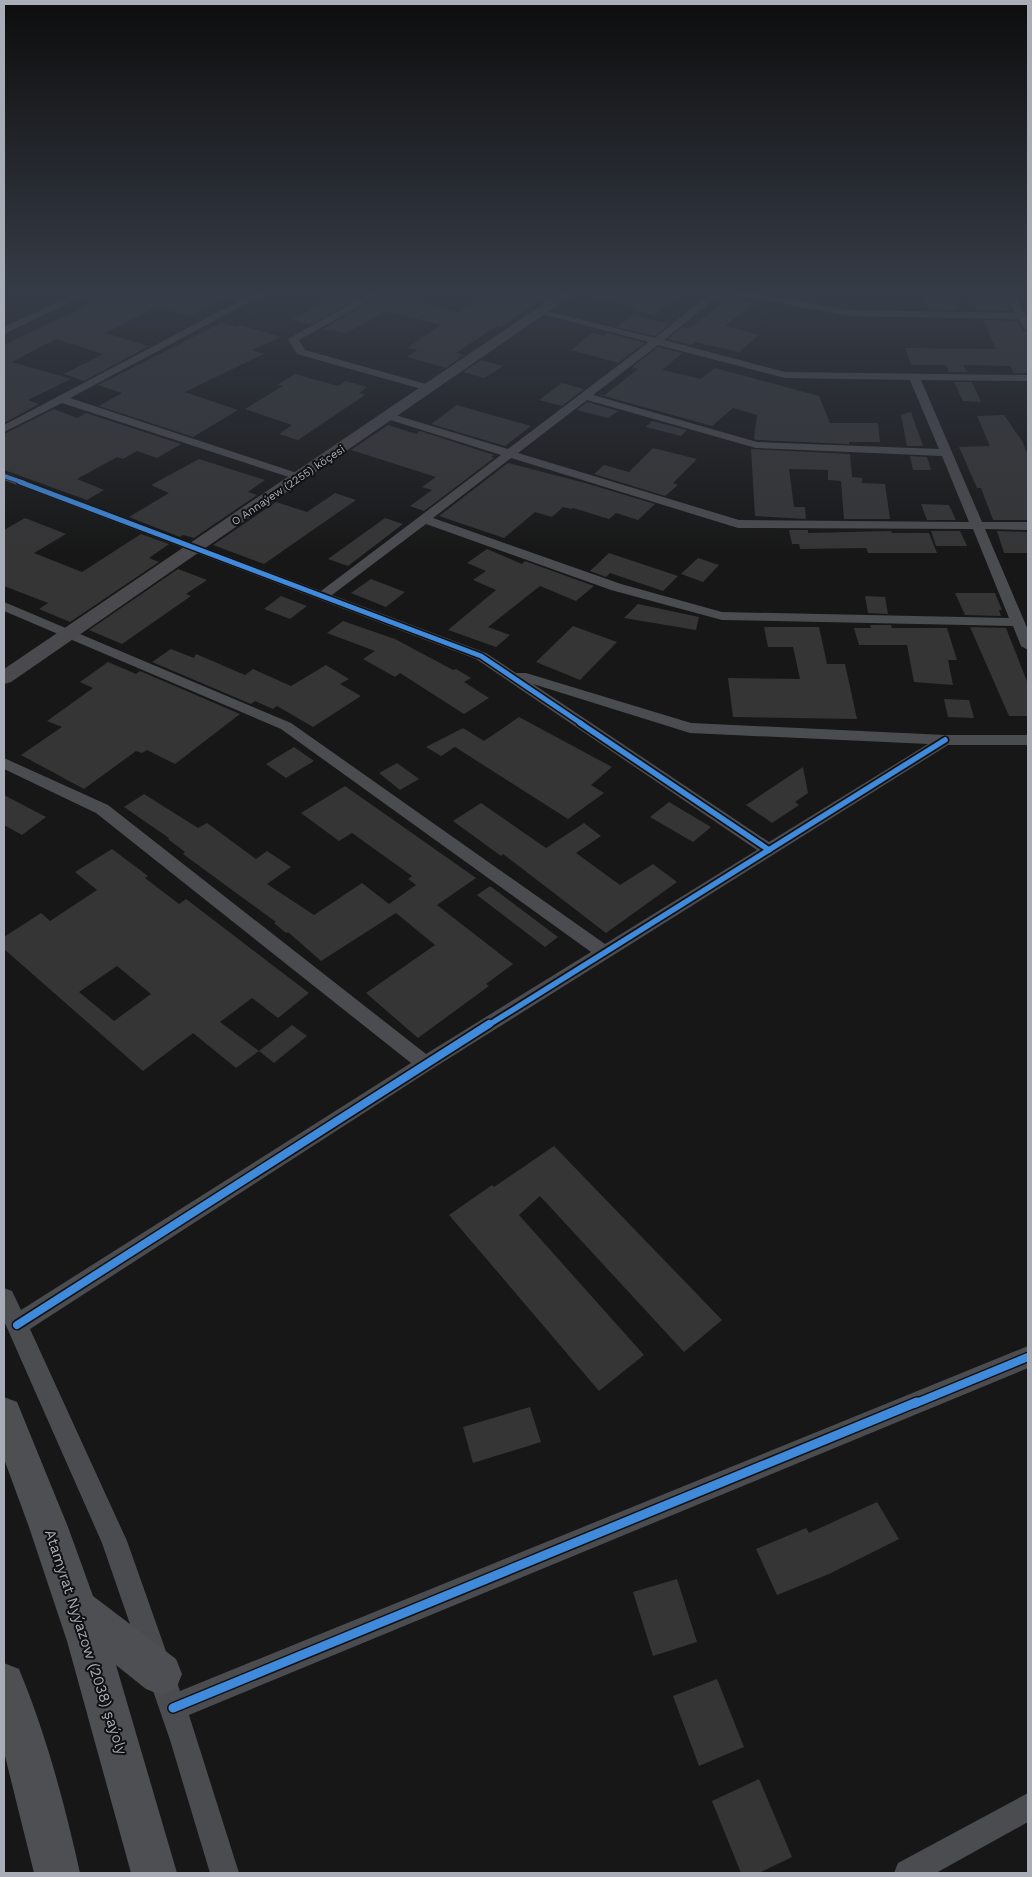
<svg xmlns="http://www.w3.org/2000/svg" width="1032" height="1877" font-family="'Work Sans',sans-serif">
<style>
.building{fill:#353536;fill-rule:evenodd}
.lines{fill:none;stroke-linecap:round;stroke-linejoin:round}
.minor{fill:#4b4c50;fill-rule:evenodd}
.secondary{fill:#4a4a4e;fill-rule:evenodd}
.primary{fill:#4d4f52;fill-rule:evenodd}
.cycleway-far4-casing{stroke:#111113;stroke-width:5.5}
.cycleway-far3-casing{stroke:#111113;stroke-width:8}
.cycleway-far2-casing{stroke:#111113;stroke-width:9}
.cycleway-far1-casing{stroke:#111113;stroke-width:11}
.cycleway-casing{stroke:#111113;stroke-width:12}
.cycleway-far4{stroke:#408adc;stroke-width:4}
.cycleway-far3{stroke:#408adc;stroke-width:5}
.cycleway-far2{stroke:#408adc;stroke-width:5.5}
.cycleway-far1{stroke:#408adc;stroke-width:8}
.cycleway{stroke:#408adc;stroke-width:9}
.labels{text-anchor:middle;stroke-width:4;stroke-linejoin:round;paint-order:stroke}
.far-street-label{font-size:11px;fill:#a8adb8;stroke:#111113}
.near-street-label{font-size:15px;fill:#a8adb8;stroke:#111113}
</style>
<rect width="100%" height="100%" fill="#171717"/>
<g class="building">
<polygon points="118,291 237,291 190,316 156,307 105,333 149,346 84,381 64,374 103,354 56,339 12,362 71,379 28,400 39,404 4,423 4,345"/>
<polygon points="351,291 370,291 310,325 292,319 335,296 350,300"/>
<polygon points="388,291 428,291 411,300 458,312 492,291 555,291 501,327 497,326 456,353 464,355 446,368 407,357 418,350 407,348 441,325 386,311 346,333 323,329"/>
<polygon points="596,291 683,291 653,315 631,310 635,307 595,297"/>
<polygon points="919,291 948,291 958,310 929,310"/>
<polygon points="731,297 754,303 725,326 759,335 739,352 696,342 691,345 668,339 683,327 689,329"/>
<polygon points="973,301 1006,301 1012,311 978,310"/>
<polygon points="634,315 669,324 655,336 617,327"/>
<polygon points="983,320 1017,321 1023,330 1028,332 1028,373 1014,373 1010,366 963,365 967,372 949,372 946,365 911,365 905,348 996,349"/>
<polygon points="221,323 236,327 240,325 281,337 252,350 264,354 185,392 238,410 193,437 99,406 122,393 98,385"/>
<polygon points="592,333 604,336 608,333 645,343 618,363 571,350"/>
<polygon points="658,347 682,353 662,370 701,379 715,368 819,396 830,423 878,423 880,442 849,442 849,444 757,440 754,439 757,415 733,408 712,426 597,394 605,395 638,369 632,367"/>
<polygon points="481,360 503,366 484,378 463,372"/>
<polygon points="295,374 338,386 346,381 367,387 359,393 365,395 298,440 279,434 292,425 245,409 283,386 277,385"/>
<polygon points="954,382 972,382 981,402 963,401"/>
<polygon points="562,383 584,389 562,406 539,400"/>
<polygon points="587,402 618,411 608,418 577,410"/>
<polygon points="457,405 513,421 531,426 505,446 431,424"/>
<polygon points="54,409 77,418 86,413 181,444 157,458 137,451 123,459 117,457 77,479 104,490 87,500 4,470 4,434"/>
<polygon points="911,412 923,446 907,446 901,415"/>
<polygon points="1004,415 1022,441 1028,455 1028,520 993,520 981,488 977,488 959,447 990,446 977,416"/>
<polygon points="652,421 687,430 681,436 646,427"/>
<polygon points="388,425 416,434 420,431 494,455 491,457 494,458 424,511 410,506 432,490 422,487 436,477 351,450"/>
<polygon points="653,448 697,459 673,483 678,485 665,496 594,474 604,465 629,472"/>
<polygon points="751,449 850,454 852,477 862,478 862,483 885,484 890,519 844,519 841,481 828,480 828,470 789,469 794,507 805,507 806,519 755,516"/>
<polygon points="910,456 927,457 931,470 913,470"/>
<polygon points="199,459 265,480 248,492 257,495 194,538 183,535 180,537 129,517 169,493 151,485"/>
<polygon points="508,463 585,483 655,504 638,520 616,513 609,519 573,508 571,509 563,507 552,517 535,512 504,538 439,516"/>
<polygon points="335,493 356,500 264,564 213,545 276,502 307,512"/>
<polygon points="921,504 949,505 956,520 927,520"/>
<polygon points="25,518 66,534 34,553 82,572 141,534 169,544 149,558 159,562 70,622 39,609 48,603 4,586 4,530"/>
<polygon points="385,518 403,524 348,566 328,559"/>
<polygon points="789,530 808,530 808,533 891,531 892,533 929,533 937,553 868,553 866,548 800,549 799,544 792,544"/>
<polygon points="931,531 960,531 967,546 936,546"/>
<polygon points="997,531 1028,532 1028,553 1004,553"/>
<polygon points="487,549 522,564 525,561 594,586 576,601 540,586 488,627 510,635 496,647 448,630 496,590 473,580 486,571 467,563"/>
<polygon points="609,553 678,576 663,591 610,573 606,577 590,571"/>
<polygon points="698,558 719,565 703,582 681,574"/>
<polygon points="178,569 207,580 186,594 191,596 122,644 89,630"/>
<polygon points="371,579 405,592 386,607 351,593"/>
<polygon points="955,593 995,593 1002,610 999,610 1001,616 965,615"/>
<polygon points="281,596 307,606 290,619 264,609"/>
<polygon points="865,596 885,597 888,614 868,613"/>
<polygon points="638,604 699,617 696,630 624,618"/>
<polygon points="343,621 395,639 453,670 456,669 471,678 464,682 489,698 464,714 400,673 395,677 363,659 375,651 327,633"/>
<polygon points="870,625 891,625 892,628 947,628 957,660 948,660 953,685 914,682 907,645 859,645 854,628 871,628"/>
<polygon points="573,626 617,642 580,680 536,662"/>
<polygon points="764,627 819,627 827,664 845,664 857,719 733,717 728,678 800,679 793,647 768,647"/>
<polygon points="970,627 1006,628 1028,684 1028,716 1009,716"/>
<polygon points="171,649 194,658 196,654 245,675 253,669 291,686 326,665 349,679 340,684 361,696 313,727 277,706 273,709 255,701 251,704 152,662"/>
<polygon points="108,662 136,674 140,671 240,714 175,764 147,750 142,753 136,751 84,789 21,755 62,727 47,721 93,688 80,682"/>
<polygon points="944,699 969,700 974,718 948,717"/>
<polygon points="519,717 612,767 591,785 604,793 568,819 455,747 441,756 426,747 463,728 484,741"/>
<polygon points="294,747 314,761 286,778 266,764"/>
<polygon points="397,763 419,779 400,790 379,773"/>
<polygon points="803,767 808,793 795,802 799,805 772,823 746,805"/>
<polygon points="345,786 476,878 437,905 513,964 486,984 489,986 418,1038 366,993 435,945 396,913 321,961 288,932 286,933 274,923 276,922 183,854 185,852 168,839 169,838 124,807 144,794 198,828 207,823 256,859 267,851 291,867 267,884 314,915 362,883 389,904 416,885 408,879 412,876 352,833 339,841 301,813"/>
<polygon points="4,795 46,817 22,835 4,825"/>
<polygon points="669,802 711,827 693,842 650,817"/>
<polygon points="481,803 546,848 584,823 601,836 576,853 620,885 653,864 677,882 606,933 503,854 501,856 453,821"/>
<path d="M112,849L148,876L145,878L179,904L186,899L309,993L278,1018L252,998L220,1022L259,1051L236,1068L193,1033L143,1071L4,949V937L41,913L50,921L97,890L75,872ZM117,966L151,994L114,1021L79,992Z"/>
<polygon points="490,886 558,937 545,947 477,895"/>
<polygon points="292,1025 307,1036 274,1063 259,1051"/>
<polygon points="554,1146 722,1320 684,1352 540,1196 519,1215 644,1355 599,1391 449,1215 492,1185 494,1187"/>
<polygon points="530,1407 541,1442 473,1463 463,1427"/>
<polygon points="877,1502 899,1539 829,1574 777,1595 756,1549 806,1528 809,1533"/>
<polygon points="677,1579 697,1642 653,1656 633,1592"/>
<polygon points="717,1679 744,1747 699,1766 673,1696"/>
<polygon points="759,1779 792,1857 759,1873 741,1873 712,1801"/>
</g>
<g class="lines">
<g class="minor">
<polygon points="82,291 94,291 4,334 4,327"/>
<polygon points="258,291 270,291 70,398 303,475 303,479 295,479 62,403 4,432 4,425"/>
<polygon points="374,291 386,291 299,340 305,350 433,386 433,390 425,390 297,354 288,339"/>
<path d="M713,291H724L664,340L785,372L1028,375V381L921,380L982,522H1028V530L985,529L1028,630V650L1021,646L1013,626L722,620L611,590L426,524L332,595L486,653L516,673H526L691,723L945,735H1028V745H948L432,1069L30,1329L127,1541L180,1691L1028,1346V1368L189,1715L239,1873H210L170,1740L102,1543L4,1321V1288L12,1291L21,1310L411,1063L96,813L4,769V758L108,805L426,1054L591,952L281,729L4,611V602L291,723L605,944L757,850L476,659L4,480V473L321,591L501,455L384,418V414H392L508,449L649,342L538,313V309L655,338ZM658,345L785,378L910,380L939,449L757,442L593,395ZM587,400L756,448L942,456L969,522L739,520L518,453ZM511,458L738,528L973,529L1009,618L722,612L621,584L433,518ZM533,684L690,733L928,744L769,842Z"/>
<polygon points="724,291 743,291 851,310 1015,313 1002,291 1012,291 1028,319 1028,330 1025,329 1018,319 851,316 729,294"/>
<polygon points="1028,1793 1028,1822 936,1873 894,1873 898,1863"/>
</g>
<polygon class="secondary" points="562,291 578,291 11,682 4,684 4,669"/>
<g class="primary">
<polygon points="4,1397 17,1402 68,1527 93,1596 176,1659 182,1674 176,1689 161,1695 146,1689 116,1665 177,1873 131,1873 67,1641 29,1527 4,1459"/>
<path d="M4,1663L19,1669C46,1734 65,1805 80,1873H34L4,1752Z"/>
</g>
<g class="cycleway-far4-casing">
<polyline id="cycleway-far4" points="4,476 24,483"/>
</g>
<g class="cycleway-far3-casing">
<polyline id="cycleway-far3" points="20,482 481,656 582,724"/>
</g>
<g class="cycleway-far2-casing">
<g id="cycleway-far2">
<polyline points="580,723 769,850"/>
<polyline points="487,1026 945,740"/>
</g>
</g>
<g class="cycleway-far1-casing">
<g id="cycleway-far1">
<polyline points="17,1325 489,1024"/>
<polyline points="914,1404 1028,1357"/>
</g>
</g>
<g class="cycleway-casing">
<polyline id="cycleway" points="173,1708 917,1402"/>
</g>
<use href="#cycleway-far4" class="cycleway-far4"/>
<use href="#cycleway-far3" class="cycleway-far3"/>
<use href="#cycleway-far2" class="cycleway-far2"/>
<use href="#cycleway-far1" class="cycleway-far1"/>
<use href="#cycleway" class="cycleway"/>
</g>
<linearGradient id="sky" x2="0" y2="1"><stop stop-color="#0d0d0d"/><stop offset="0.53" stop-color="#363c47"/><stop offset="1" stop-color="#363c47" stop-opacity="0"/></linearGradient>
<rect width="1032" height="554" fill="url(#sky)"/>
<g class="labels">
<g class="far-street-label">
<text transform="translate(288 485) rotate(-34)" y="4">O Annaýew (2255) köçesi</text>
</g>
<g class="near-street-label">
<text transform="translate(86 1642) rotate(72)" y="5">Atamyrat Nyýazow (2038) şaýoly</text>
</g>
</g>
<rect width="1032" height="1877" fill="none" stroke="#a8adb8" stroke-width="10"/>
</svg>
